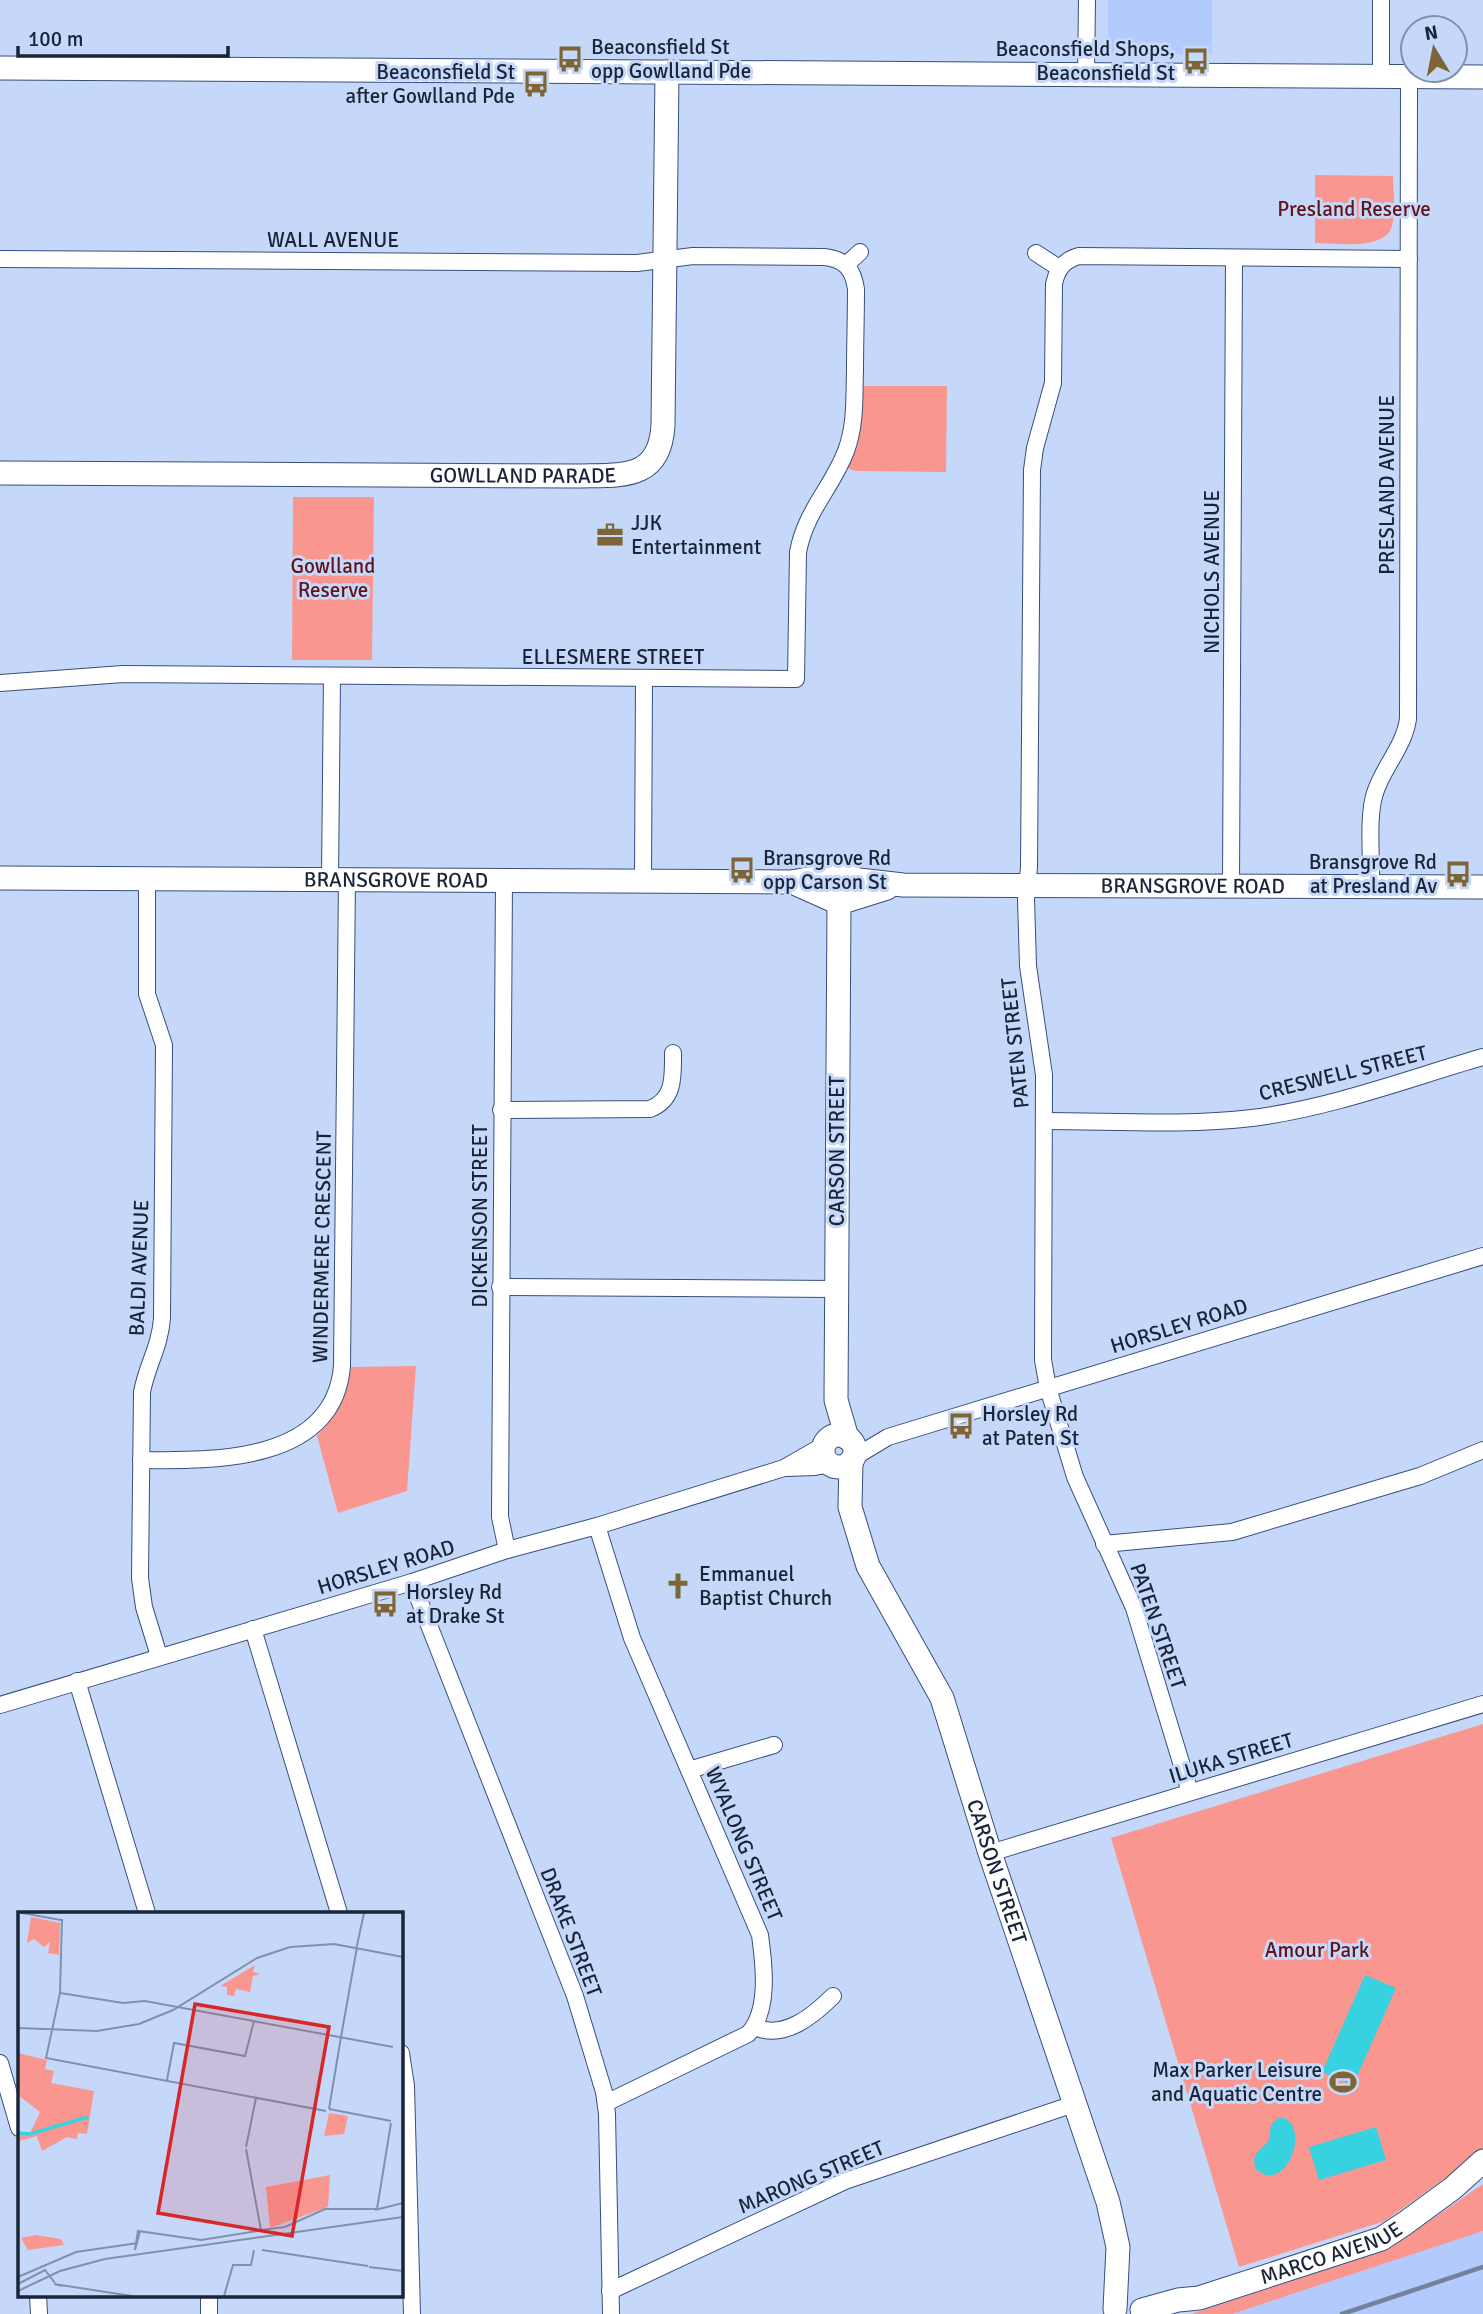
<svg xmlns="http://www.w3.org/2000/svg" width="1483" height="2314" font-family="Signika,sans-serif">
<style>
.built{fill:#b2cbfc}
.green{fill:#f99690}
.water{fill:#37d2df}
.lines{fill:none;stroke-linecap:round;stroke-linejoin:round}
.street-casing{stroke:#384f7d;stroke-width:18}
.secondary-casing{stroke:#384f7d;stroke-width:25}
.street{stroke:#fff;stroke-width:16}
.secondary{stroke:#fff;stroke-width:23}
.rail{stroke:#73819c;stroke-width:4.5}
.labels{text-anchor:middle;stroke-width:6;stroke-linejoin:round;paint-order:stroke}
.poi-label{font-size:21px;fill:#1a2438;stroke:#c6d8f9;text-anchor:start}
.park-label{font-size:21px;fill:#611317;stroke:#c6d8f9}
.street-label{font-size:21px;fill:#1a2438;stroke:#c6d8f9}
.inset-river{fill:none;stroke:#37d2df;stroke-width:3.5}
.inset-road{fill:none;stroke:#8190ac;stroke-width:2}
.view{fill:#d62828;fill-opacity:0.15;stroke:#d62828;stroke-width:3.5}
.inset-edge{fill:none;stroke:#1a2438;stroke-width:3.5}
</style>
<rect width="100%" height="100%" fill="#c6d8f9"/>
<g class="built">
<polygon points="1108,0 1212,0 1212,54 1114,55 1108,48"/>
<polygon points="1483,2231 1483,2314 1232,2314 1275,2300"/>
</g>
<g class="green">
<path d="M1315,175L1393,176C1393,191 1396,211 1392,226C1385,251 1335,243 1315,243Z"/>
<polygon points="864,386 947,386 946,472 856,471 847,468 859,436"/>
<polygon points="293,497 374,497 372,660 292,660"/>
<path d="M416,1366L407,1491L338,1513L317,1436C337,1415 348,1395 351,1367Z"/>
<polygon points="1483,1724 1483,2151 1385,2221 1239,2267 1111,1838"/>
<polygon points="1483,2184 1483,2231 1232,2314 1191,2314 1387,2250"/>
</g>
<g class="water">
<polygon points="1365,1975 1396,1988 1356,2079 1359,2080 1356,2087 1322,2072"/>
<path d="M1278,2118H1285C1311,2133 1283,2195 1256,2169C1250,2153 1261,2151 1269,2140L1271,2125Z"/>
<polygon points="1376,2127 1386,2160 1319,2180 1309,2147"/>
</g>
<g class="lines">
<g class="street-casing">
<g id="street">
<polyline points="1086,74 1087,0"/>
<polyline points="1381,76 1381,0"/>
<polyline points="1036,253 1059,268"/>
<path d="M0,259L637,263L693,256L824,257C845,259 853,269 856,289C856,317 855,344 855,371C854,398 856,424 846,451C832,488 806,510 798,552L796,679L123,674L0,683"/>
<polyline points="847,264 860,252"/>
<path d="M147,879V994L164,1045L162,1318C160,1347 147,1365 142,1392L140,1578L144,1607L159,1656"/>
<polyline points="330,879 332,676"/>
<polyline points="504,880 500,1517 507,1550"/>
<polyline points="643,880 644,679"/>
<polyline points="1231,885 1234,259"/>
<path d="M1371,886C1372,861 1367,816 1375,793C1383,767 1404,747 1408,719L1409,76"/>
<path d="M501,1110L650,1109C675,1099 673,1076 673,1053"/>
<path d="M1044,1121C1113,1121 1184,1126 1252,1118C1331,1108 1407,1079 1483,1057"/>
<polyline points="500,1287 836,1289"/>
<polyline points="853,1458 888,1437 1483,1256"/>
<path d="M141,1460C213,1461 334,1463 342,1366L347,879"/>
<polyline points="786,1468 815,1467 829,1464"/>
<path d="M597,1526L632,1638L760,1935C764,1964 770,2011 748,2034L606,2103"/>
<polyline points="1104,1544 1232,1532 1420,1476 1483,1450"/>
<polyline points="412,1582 575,1996 604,2092 607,2114 611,2314"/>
<polyline points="253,1629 339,1913"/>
<polyline points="77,1681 147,1913"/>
<polyline points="0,1705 412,1582 507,1550 597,1526 784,1468 824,1445"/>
<polyline points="689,1770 774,1745"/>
<path d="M1190,1792L1134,1608L1075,1477L1048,1388L1043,1360L1044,1075L1028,966L1026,899L1029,867L1032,470L1035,448L1053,383L1054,284C1057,269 1064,260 1079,256L1409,259"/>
<polyline points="990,1853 1483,1704"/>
<path d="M755,2027C784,2040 813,2016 833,1996"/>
<polyline points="401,2053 406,2086 412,2314"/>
<polyline points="0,2063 19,2128"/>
<polyline points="610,2291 845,2181 1074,2104"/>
<polyline points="38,2295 39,2314"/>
<polyline points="209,2295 209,2314"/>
</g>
</g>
<g class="secondary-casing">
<g id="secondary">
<polyline points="0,68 1483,77"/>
<path id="s1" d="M0,473L579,476C623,475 660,480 663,425L667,72"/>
<path id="s2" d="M0,878L792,882L839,873L859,880L903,885L1483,887"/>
<polyline points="792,882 839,903 887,888"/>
<polyline points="839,903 836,1400 847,1438"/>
<circle cx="839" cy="1451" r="16"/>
<path id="s3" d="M851,1461L850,1507L868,1566L942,1698L990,1853L1108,2202L1118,2247L1115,2309"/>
<path id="s4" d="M1142,2310L1178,2300L1199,2298L1381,2239L1404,2224L1453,2188L1483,2161"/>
</g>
</g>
<use href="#street" class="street"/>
<use href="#secondary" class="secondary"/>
<polyline class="rail" points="1342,2314 1483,2267"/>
</g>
<defs>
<g id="bus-bare" transform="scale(2.1)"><path d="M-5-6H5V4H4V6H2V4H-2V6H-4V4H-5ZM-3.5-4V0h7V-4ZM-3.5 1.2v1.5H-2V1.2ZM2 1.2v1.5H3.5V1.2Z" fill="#7d6536" stroke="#c6d8f9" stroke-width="2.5" paint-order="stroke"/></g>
<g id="office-bare" transform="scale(2.1)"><path d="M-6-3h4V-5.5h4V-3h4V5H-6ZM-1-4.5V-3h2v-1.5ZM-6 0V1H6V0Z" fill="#7d6536" stroke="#c6d8f9" stroke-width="2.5" paint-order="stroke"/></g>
<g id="church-bare" transform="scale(2.1)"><path d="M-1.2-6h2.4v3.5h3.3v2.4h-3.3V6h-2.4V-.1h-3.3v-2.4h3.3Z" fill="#7d6536" stroke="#c6d8f9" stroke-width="2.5" paint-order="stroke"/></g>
<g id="stadium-bare" transform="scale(2.1)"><path d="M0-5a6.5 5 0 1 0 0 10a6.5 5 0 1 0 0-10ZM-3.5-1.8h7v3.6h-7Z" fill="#7d6536" stroke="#c6d8f9" stroke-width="2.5" paint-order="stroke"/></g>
</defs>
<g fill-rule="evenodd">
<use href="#bus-bare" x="570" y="59"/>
<use href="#bus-bare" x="1196" y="61"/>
<use href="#bus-bare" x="536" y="84"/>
<use href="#office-bare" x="610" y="535"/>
<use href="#bus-bare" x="742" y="870"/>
<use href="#bus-bare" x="1458" y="874"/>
<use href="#bus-bare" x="961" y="1426"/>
<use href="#church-bare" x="678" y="1586"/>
<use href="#bus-bare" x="385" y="1604"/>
<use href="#stadium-bare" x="1343" y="2082"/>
</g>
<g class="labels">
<g class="poi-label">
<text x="591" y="54">Beaconsfield St<tspan x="591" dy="24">opp Gowlland Pde</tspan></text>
<text x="1175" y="56" text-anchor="end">Beaconsfield Shops,<tspan x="1175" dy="24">Beaconsfield St</tspan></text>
<text x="515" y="79" text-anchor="end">Beaconsfield St<tspan x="515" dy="24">after Gowlland Pde</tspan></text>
<text x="631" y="530">JJK<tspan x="631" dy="24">Entertainment</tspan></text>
<text x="763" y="865">Bransgrove Rd<tspan x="763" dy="24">opp Carson St</tspan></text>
<text x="1437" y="869" text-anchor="end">Bransgrove Rd<tspan x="1437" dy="24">at Presland Av</tspan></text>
<text x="982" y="1421">Horsley Rd<tspan x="982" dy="24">at Paten St</tspan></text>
<text x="699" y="1581">Emmanuel<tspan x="699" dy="24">Baptist Church</tspan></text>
<text x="406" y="1599">Horsley Rd<tspan x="406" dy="24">at Drake St</tspan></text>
<text x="1322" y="2077" text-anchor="end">Max Parker Leisure<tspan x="1322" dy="24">and Aquatic Centre</tspan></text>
</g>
<g class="park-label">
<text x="1354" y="216">Presland Reserve</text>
<text x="333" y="573">Gowlland<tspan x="333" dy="24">Reserve</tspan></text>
<text x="1317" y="1957">Amour Park</text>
</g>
<g class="street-label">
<text x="333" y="247">WALL AVENUE</text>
<text dy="7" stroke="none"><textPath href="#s1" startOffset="523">GOWLLAND PARADE</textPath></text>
<text transform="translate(1387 485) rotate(-90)" y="7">PRESLAND AVENUE</text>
<text transform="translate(1212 572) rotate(-90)" y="7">NICHOLS AVENUE</text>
<text x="613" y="664">ELLESMERE STREET</text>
<text dy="7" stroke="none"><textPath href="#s2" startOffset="396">BRANSGROVE ROAD</textPath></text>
<text dy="7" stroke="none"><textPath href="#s2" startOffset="1195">BRANSGROVE ROAD</textPath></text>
<text transform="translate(1015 1043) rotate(-96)" y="7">PATEN STREET</text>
<text transform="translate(1343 1073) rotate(-14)" y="7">CRESWELL STREET</text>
<text transform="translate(837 1151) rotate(-90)" y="7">CARSON STREET</text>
<text transform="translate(480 1216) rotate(-90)" y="7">DICKENSON STREET</text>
<text transform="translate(322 1247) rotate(-89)" y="7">WINDERMERE CRESCENT</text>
<text transform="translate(139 1268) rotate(-88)" y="7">BALDI AVENUE</text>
<text transform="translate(1179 1326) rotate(-17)" y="7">HORSLEY ROAD</text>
<text transform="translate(386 1567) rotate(-17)" y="7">HORSLEY ROAD</text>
<text transform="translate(1158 1626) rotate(71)" y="7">PATEN STREET</text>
<text transform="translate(1231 1758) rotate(-17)" y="7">ILUKA STREET</text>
<text transform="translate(744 1844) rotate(67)" y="7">WYALONG STREET</text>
<text dy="7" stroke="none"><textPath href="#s3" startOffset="441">CARSON STREET</textPath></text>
<text transform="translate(571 1932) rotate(69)" y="7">DRAKE STREET</text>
<text transform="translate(811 2177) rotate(-23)" y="7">MARONG STREET</text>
<text dy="7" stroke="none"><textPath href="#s4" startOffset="198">MARCO AVENUE</textPath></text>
</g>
</g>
<g transform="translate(18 1912)">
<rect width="385" height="385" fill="#c6d8f9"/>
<path d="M13,5L42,11L41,43L30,41L32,30L26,35L16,27L9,31ZM237,53L235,60L242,62L235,64L232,80L218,77L216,84L209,83V75L202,74ZM0,141L29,148L27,157L36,159L33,171L76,179L69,222L60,221L59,227L49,225L24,239L19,224L1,229L0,221H12L22,200L0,183ZM311,201L330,204L326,222L306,224ZM312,263L310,295L252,316L248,275ZM18,323L43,327L46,333L10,338L3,326Z" fill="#f99690"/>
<path class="inset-river" d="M0,221L12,222L70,205"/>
<path class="inset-road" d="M4,1L43,8M338,38L346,1M42,81L28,146L308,199M42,81L105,91L127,89L375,135M42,81L44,7M0,116L79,119L121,112L155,98L239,46L272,35L316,32L385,45M323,125L339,35M149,168L156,131L227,144L236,109M311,197L323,125M311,197L373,209M228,235L238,186M228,237L243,318M359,297L373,211M357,298L385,291M243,318L267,315L307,297H359M122,319L117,338L120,319L183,328L240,319M244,338L350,354M351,355L385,359M0,365L58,340L120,331M0,372L27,358L37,371M45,374L36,372L114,384M0,379L42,359L87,347L385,305M206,384L215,353H233L236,338"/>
<path class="view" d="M177,92L311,115L274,324L140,301Z"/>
<rect width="385" height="385" class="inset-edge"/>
</g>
<g transform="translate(1434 49) rotate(350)"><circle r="33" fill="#c6d8f9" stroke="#8190ac" stroke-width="2"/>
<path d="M0-5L12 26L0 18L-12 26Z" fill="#7d6536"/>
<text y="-10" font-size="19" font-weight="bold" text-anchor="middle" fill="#1a2438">N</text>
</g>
<path d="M18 46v10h210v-10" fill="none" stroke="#1a2438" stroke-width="3.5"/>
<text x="28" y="46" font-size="21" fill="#1a2438" stroke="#c6d8f9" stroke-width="5" paint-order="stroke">100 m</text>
</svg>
